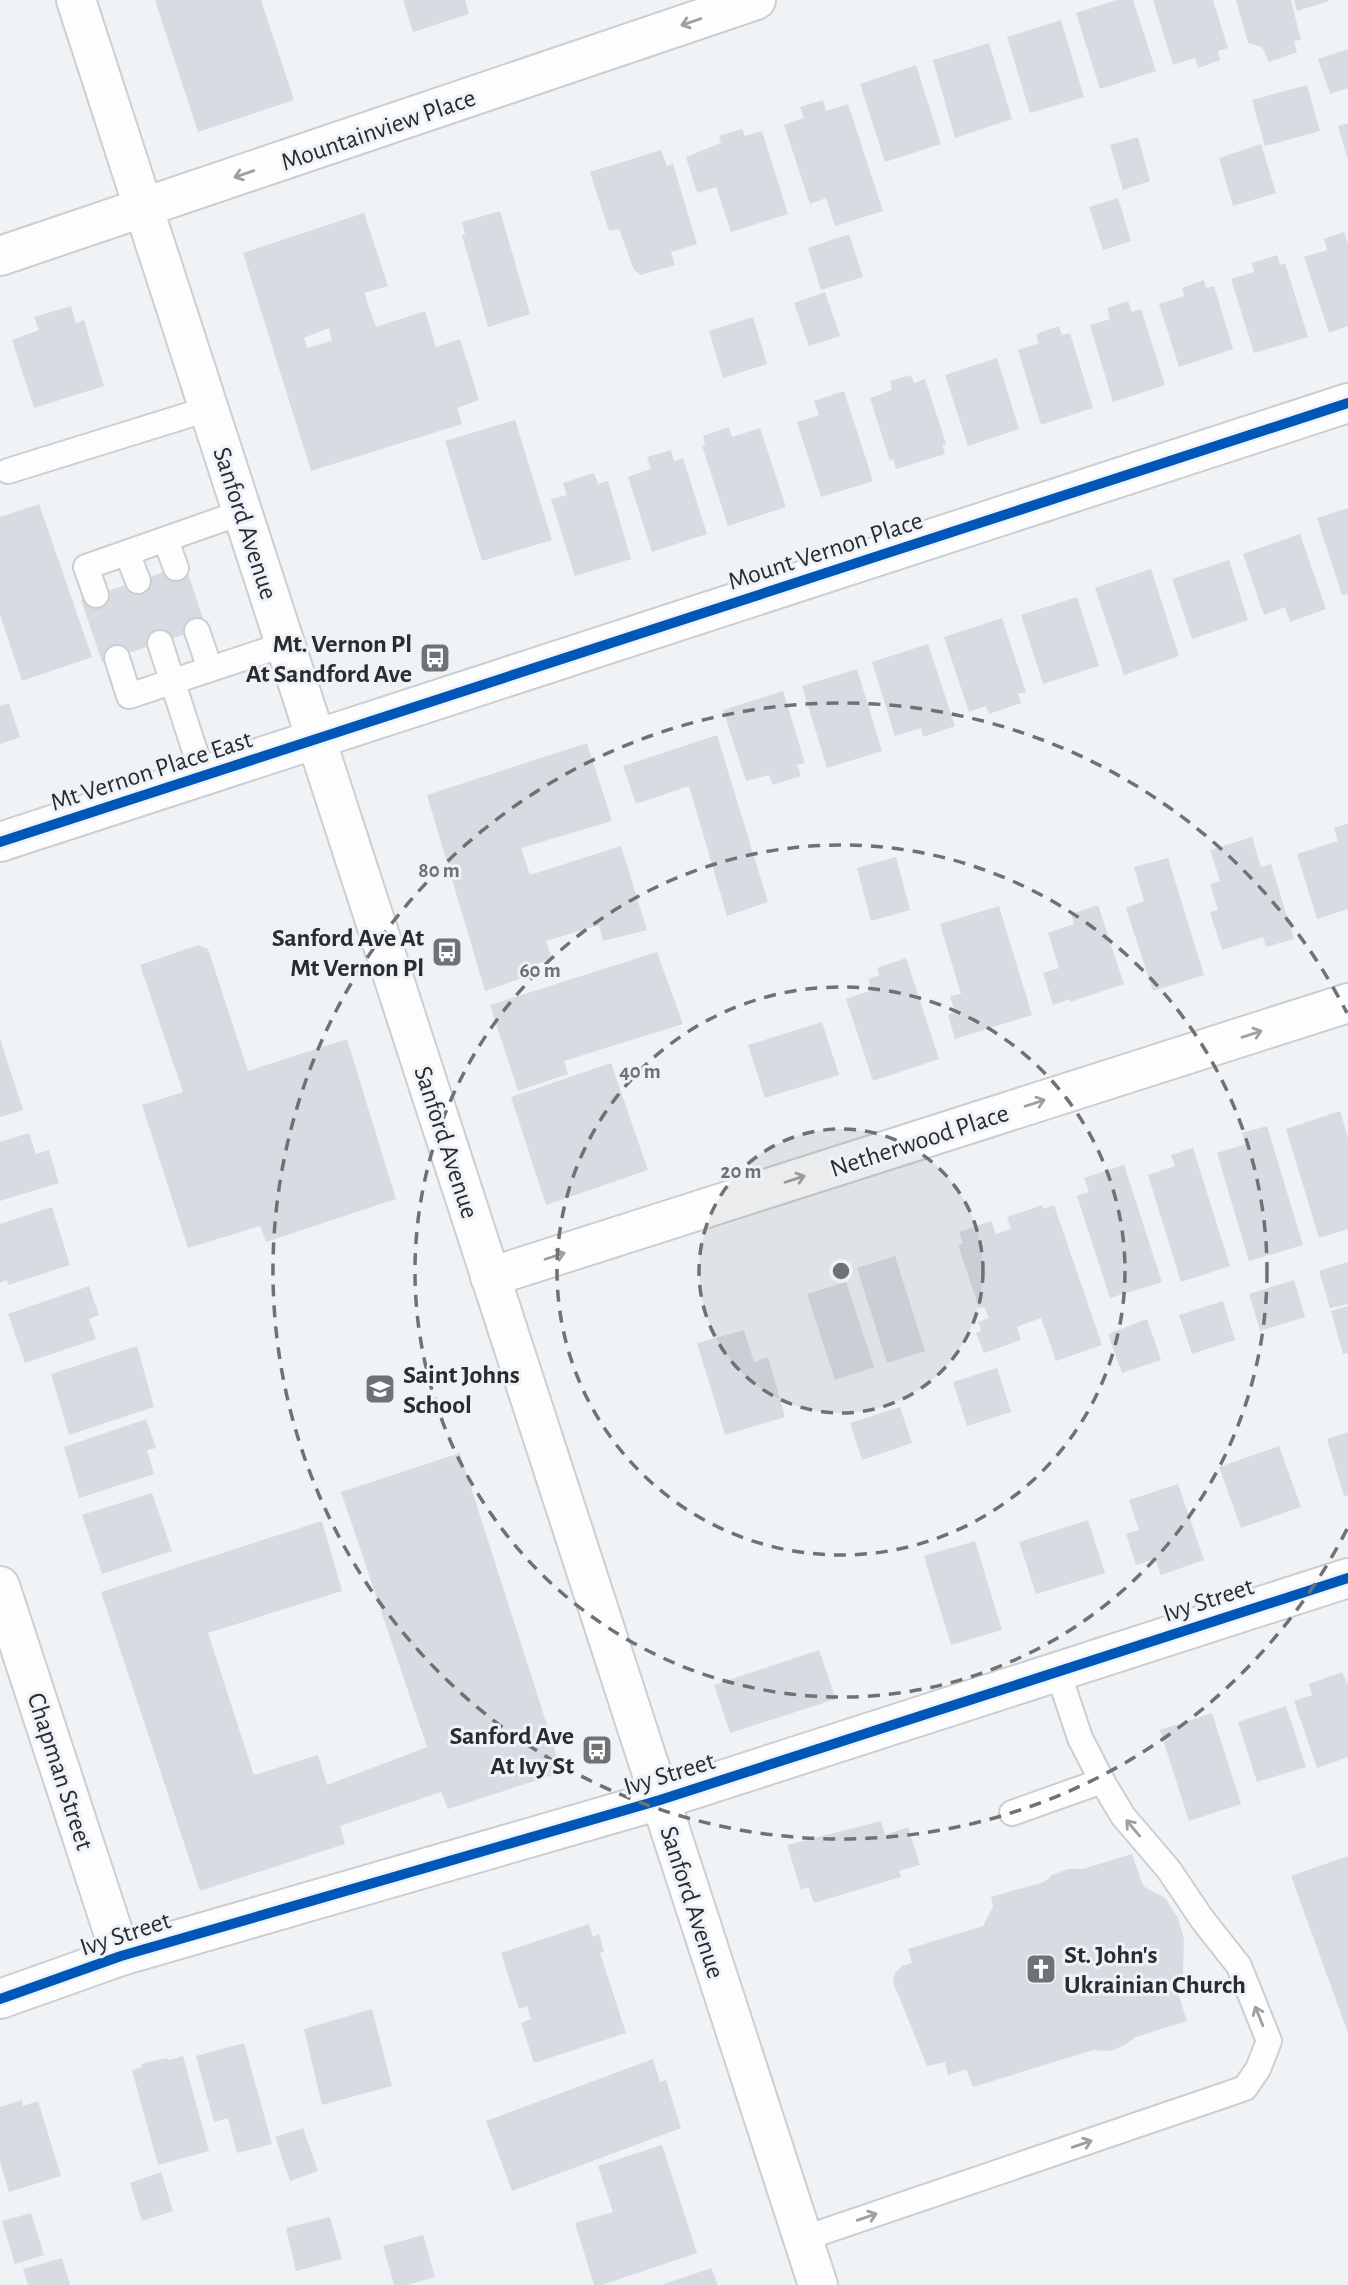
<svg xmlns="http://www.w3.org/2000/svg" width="1348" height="2285" font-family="'Alegreya Sans',sans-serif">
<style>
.building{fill:#d7dce2;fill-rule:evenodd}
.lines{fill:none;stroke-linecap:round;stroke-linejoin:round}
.lane-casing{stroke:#ccced0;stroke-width:28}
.street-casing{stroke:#ccced0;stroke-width:42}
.secondary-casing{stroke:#ccced0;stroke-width:42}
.lane{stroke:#fdfdfe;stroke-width:24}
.street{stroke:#fdfdfe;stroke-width:38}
.secondary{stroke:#fdfdfe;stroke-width:38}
.cycleway-casing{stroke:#edf3f8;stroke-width:15}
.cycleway{stroke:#0057b8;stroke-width:10}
.oneway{stroke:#9e9fa0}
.ring{fill:none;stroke:#6f7274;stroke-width:3.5;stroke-dasharray:12 9}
.labels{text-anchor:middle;stroke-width:6;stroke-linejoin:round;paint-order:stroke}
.street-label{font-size:26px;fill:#2a2c2e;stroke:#edf3f8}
.poi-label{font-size:26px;font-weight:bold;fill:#2a2c2e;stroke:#edf3f8;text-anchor:end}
.centre{fill:#6f7274;stroke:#edf3f8;stroke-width:3.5}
.ring-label{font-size:21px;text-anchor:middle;font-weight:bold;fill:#6f7274;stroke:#edf3f8;stroke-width:6;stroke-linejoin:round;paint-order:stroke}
</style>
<rect width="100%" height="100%" fill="#f0f3f5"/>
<g class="building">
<polygon points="155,0 261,0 294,100 198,132"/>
<polygon points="403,0 465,0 469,14 413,32"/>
<polygon points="1116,0 1133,0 1156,71 1100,89 1076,13"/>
<polygon points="1153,0 1213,0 1228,48 1218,51 1220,60 1198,68 1195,58 1173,65"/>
<polygon points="1236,0 1291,0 1301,40 1294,41 1297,52 1269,62 1262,47 1248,43"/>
<polygon points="1294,0 1329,0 1329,1 1297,11"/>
<polygon points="1061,20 1084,97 1030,113 1007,37"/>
<polygon points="989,43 1012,119 955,138 933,60"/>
<polygon points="1348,49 1348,88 1330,94 1318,59"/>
<polygon points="916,65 941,144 885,162 860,84"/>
<polygon points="1307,85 1320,131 1265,146 1252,100"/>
<polygon points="823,100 826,111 848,104 883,211 835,226 826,198 810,204 784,125 804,118 800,107"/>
<polygon points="1348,123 1348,157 1347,157 1338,126"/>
<polygon points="742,129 745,136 762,131 788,214 731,232 716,187 697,193 686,157 721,143 719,136"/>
<polygon points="1138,137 1150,181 1123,190 1110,145"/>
<polygon points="1261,144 1276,193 1233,206 1219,158"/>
<polygon points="661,150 667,166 673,164 697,244 671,252 675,265 641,275 634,270 619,229 609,231 590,172"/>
<polygon points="1118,198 1131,241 1103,250 1089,207"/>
<polygon points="500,211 530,314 488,327 462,235 465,234 462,222"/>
<path d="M364,213L388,286L364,293L376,327L425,311L436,347L460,339L479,400L457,408L462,424L311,471L243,253ZM329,328L332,341L307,348L304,338Z"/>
<polygon points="1344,232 1348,244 1348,326 1329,333 1304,257 1327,250 1324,239"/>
<polygon points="849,234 863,277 821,290 808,248"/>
<polygon points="1277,255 1280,265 1285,263 1308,337 1254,353 1231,279 1254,272 1252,263"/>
<polygon points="1204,280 1206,288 1214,286 1233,349 1179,367 1159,304 1184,296 1182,288"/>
<polygon points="825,292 840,336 809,346 794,303"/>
<polygon points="1128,301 1132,312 1141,309 1165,385 1113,402 1090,325 1110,319 1107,308"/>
<polygon points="71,306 76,323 84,320 104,386 34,408 12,340 39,330 34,317"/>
<polygon points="753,317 767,364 723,378 709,331"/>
<polygon points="1059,326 1062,335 1070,333 1093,408 1041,425 1018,350 1039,343 1036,334"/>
<polygon points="997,358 1019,429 968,446 945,375"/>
<polygon points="911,375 914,383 925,379 946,444 942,445 945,454 896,469 893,459 890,461 870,398 892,390 890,381"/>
<polygon points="844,391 873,481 821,497 797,422 819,415 814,401"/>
<polygon points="515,420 552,540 482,561 445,441"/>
<polygon points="729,427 732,437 760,428 786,507 728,526 702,446 705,445 703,436"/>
<polygon points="671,450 674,461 683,458 707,534 652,552 628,477 651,469 647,457"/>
<polygon points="594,473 598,484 608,481 631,559 575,576 551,499 567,495 563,483"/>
<polygon points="39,504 92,657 22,681 0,615 0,517"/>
<polygon points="1348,508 1348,594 1342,595 1317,518"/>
<polygon points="1300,534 1326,609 1290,622 1285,607 1264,615 1243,554"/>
<polygon points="1229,560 1248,620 1192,639 1172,579"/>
<polygon points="185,565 206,627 102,662 81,600"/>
<polygon points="1151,569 1179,656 1124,675 1095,588"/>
<polygon points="1077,597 1099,666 1043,684 1021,615"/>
<polygon points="1002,618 1026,692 1018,694 1021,703 989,714 986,706 969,712 944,637"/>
<polygon points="928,644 955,726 923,737 921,728 895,736 872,662"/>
<polygon points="857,669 882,751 827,768 802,686"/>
<polygon points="783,691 805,763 797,765 801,776 773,785 769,775 746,781 723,710"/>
<polygon points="9,703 20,737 0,744 0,706"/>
<polygon points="717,735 768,902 727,916 689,786 636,804 623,766"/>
<polygon points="587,743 612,821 521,848 530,875 621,846 647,930 603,941 599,925 546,941 552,959 519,970 522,978 485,991 427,795"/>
<polygon points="1348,823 1348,909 1317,919 1297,854 1338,841 1334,828"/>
<polygon points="1252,837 1261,867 1271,864 1294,939 1266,947 1263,937 1222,950 1210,912 1218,910 1210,884 1220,881 1210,850"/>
<polygon points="896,857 910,910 871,921 857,868"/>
<polygon points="1168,858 1204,975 1153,991 1126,908 1144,901 1134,867"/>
<polygon points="1098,905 1124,984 1070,1002 1070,999 1053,1005 1043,973 1059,968 1048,933 1074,924 1071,914"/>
<polygon points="999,906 1032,1015 955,1039 948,1015 955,1012 950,996 961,994 940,924"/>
<polygon points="198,945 208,949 248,1071 347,1039 396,1199 266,1242 260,1226 188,1248 142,1105 183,1092 140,965"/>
<polygon points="657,952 683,1024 564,1061 568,1074 518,1091 490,1005"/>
<polygon points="906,958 939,1059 873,1081 846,999 872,990 868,979 879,975 877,968"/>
<polygon points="822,1022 839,1075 765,1098 748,1045"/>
<polygon points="0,1039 23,1110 0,1117"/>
<polygon points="611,1063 648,1170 546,1205 511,1097"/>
<polygon points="1340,1111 1348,1138 1348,1229 1319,1238 1286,1129"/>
<polygon points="1267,1126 1303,1245 1249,1261 1217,1153 1246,1144 1242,1133"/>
<polygon points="29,1133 36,1154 49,1150 59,1183 0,1201 0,1142"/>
<polygon points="1193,1148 1230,1266 1181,1282 1148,1175 1175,1166 1171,1155"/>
<polygon points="1124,1165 1162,1282 1110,1298 1077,1196 1089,1192 1084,1178"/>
<polygon points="1042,1205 1043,1209 1054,1205 1102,1345 1056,1361 1041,1318 1017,1327 1021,1340 984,1353 976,1333 981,1331 978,1322 989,1318 984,1307 979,1308 958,1245 963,1244 959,1232 991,1221 996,1234 1011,1229 1007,1217"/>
<polygon points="52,1207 70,1265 8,1285 7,1280 0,1283 0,1224"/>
<polygon points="895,1256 925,1351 887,1363 857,1268"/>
<polygon points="1348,1262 1348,1304 1330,1308 1319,1271"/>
<polygon points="1294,1280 1305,1317 1260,1331 1249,1294"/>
<polygon points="846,1282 874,1367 835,1380 807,1294"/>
<polygon points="89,1286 99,1315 89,1319 96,1339 25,1363 8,1314"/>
<polygon points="1223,1301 1235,1340 1192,1354 1179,1315"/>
<polygon points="1348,1306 1348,1353 1343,1354 1331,1311"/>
<polygon points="1147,1319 1161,1360 1122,1373 1108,1334"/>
<polygon points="744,1330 754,1362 768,1357 785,1417 725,1435 697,1343"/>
<polygon points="137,1346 154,1407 69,1435 51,1374"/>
<polygon points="997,1368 1011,1412 967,1426 953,1382"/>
<polygon points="900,1407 912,1443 862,1460 850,1423"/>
<polygon points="146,1419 156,1448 147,1450 154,1474 79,1498 64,1447"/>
<polygon points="1348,1432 1348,1495 1344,1496 1327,1439"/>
<polygon points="1279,1446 1301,1507 1241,1528 1219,1467"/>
<polygon points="460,1453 562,1772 448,1809 441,1792 340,1826 345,1844 200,1891 101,1592 322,1521 342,1591 208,1633 254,1775 318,1755 327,1785 427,1747 341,1492"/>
<polygon points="1178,1484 1204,1560 1161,1575 1155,1559 1136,1565 1126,1534 1139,1530 1129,1500"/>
<polygon points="152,1493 172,1551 102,1574 82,1515"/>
<polygon points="1088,1520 1105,1573 1036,1594 1019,1542"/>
<polygon points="975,1541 1002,1630 951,1645 924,1556"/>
<polygon points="819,1650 836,1699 730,1733 714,1685"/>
<polygon points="1342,1672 1348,1685 1348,1757 1317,1768 1294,1701 1312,1695 1309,1684"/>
<polygon points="1286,1706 1306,1767 1257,1782 1238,1722"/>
<polygon points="1212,1713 1241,1804 1189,1821 1160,1730"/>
<polygon points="881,1821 885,1835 908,1827 920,1865 899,1871 901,1877 814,1903 808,1887 801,1890 787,1845"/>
<polygon points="1132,1854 1143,1886 1165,1898 1178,1918 1184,1939 1183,1973 1176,1987 1187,2021 1136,2037 1123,2046 1110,2051 1093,2050 973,2087 966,2069 948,2075 945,2062 927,2066 893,1982 895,1973 902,1966 912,1963 908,1949 983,1926 993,1907 991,1897 1044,1882 1052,1875 1068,1869 1083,1869"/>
<polygon points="1348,1856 1348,2033 1291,1876"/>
<polygon points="589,1924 593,1937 599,1934 604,1952 600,1953 626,2033 534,2063 521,2023 531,2019 527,2006 519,2009 501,1953"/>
<polygon points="372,2009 392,2086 322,2105 304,2029"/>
<polygon points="244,2043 272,2144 237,2153 228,2118 214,2122 196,2056"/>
<polygon points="183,2056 209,2151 158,2165 132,2070 143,2067 141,2064 166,2058 170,2060"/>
<polygon points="653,2059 660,2082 666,2080 681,2128 512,2191 486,2121"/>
<polygon points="22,2100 23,2106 38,2101 61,2176 9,2192 0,2162 0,2107"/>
<polygon points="303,2128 318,2171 290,2181 275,2137"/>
<polygon points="662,2145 697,2253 602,2285 594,2285 575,2223 613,2212 598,2166"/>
<polygon points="161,2172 173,2211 142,2221 130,2183"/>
<polygon points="31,2213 44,2255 15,2264 2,2221"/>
<polygon points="330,2217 342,2259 296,2271 286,2228"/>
<polygon points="423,2235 435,2277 408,2285 394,2285 383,2246"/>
<polygon points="62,2258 70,2285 28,2285 23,2269"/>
<polygon points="711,2268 718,2285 661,2285"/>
</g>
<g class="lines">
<g class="lane-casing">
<g id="lane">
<polyline points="8,471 208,409"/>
<polyline points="166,541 176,568"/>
<polyline points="127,553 138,581"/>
<polyline points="96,595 86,567 243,512"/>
<polyline points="197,631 210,669"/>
<polyline points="160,643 203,776"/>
<polyline points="117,658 129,696 286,644"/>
<polyline points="1012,1813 1102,1781"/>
<polyline points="802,2239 1222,2096 1245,2088 1258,2069 1269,2041 1239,1966 1202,1919 1169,1870 1123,1816 1102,1781 1080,1738 1058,1672"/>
</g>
</g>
<g class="street-casing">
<g id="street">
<polyline points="0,256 756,0"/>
<polyline points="490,1277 1348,1003"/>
<polyline points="0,1586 121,1956"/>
<polyline points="0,1999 121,1956 660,1800 1348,1578"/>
</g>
</g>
<g class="secondary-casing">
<g id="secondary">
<polyline points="76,0 818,2285"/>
<polyline points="0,842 1348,403"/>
</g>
</g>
<use href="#lane" class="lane"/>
<use href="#street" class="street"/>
<use href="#secondary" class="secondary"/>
<g class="cycleway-casing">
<g id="cycleway">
<polyline points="0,842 1348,403"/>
<polyline points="0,1999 121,1956 660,1800 1348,1578"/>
</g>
</g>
<use href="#cycleway" class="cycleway"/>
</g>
<defs><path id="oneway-shaft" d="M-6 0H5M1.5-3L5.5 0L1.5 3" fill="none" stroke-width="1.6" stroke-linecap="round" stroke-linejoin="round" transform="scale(1.75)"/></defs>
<g class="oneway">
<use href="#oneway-shaft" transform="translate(691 22) rotate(161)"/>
<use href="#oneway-shaft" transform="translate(244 174) rotate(161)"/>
<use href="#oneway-shaft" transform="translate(1252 1034) rotate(-18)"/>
<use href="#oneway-shaft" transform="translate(1035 1103) rotate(-18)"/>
<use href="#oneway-shaft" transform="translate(795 1179) rotate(-18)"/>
<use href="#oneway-shaft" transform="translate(555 1256) rotate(-18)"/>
<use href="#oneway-shaft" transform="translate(1133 1828) rotate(-130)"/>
<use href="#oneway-shaft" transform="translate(1259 2016) rotate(-112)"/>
<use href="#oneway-shaft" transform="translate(1082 2144) rotate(-19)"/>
<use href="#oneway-shaft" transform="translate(867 2217) rotate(-19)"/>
</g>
<circle cx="841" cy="1271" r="142" fill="#6f7274" fill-opacity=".12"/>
<g class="ring">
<circle cx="841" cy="1271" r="142"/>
<circle cx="841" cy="1271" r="284"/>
<circle cx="841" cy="1271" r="426"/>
<path d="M1347 1529A568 568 0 1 1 1347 1013"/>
</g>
<defs>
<g id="bus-square" transform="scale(1.575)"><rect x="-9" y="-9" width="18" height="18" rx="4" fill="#6f7274" stroke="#edf3f8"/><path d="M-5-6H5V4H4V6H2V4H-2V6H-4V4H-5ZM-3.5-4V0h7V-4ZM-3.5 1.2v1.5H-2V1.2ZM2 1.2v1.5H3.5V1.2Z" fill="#fff"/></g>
<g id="school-square" transform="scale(1.575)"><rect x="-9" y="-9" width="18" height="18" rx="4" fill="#6f7274" stroke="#edf3f8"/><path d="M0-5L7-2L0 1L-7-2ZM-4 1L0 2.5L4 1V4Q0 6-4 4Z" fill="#fff"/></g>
<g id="church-square" transform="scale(1.575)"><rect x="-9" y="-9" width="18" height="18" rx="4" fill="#6f7274" stroke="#edf3f8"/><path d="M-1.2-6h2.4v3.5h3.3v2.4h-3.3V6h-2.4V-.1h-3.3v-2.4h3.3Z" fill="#fff"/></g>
</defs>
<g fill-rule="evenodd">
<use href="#bus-square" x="435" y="658"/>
<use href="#bus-square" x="447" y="952"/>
<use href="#school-square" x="380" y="1389"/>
<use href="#bus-square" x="597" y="1750"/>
<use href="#church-square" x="1041" y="1969"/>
</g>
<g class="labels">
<g class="street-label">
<text transform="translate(378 129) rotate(-19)" y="9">Mountainview Place</text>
<text transform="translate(246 523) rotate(72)" y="9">Sanford Avenue</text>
<text transform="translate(825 550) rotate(-18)" y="9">Mount Vernon Place</text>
<text transform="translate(151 770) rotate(-18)" y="9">Mt Vernon Place East</text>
<text transform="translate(919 1140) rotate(-18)" y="9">Netherwood Place</text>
<text transform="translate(447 1142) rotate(72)" y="9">Sanford Avenue</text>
<text transform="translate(1208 1599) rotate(-18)" y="9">Ivy Street</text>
<text transform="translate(61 1771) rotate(72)" y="9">Chapman Street</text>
<text transform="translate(669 1773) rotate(-17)" y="9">Ivy Street</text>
<text transform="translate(693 1902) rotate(72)" y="9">Sanford Avenue</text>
<text transform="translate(125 1933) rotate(-18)" y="9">Ivy Street</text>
</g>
<g class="poi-label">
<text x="412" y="652">Mt. Vernon Pl<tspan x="412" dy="30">At Sandford Ave</tspan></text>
<text x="424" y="946">Sanford Ave At<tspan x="424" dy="30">Mt Vernon Pl</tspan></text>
<text x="403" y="1383" text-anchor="start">Saint Johns<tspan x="403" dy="30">School</tspan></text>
<text x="574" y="1744">Sanford Ave<tspan x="574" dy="30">At Ivy St</tspan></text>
<text x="1064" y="1963" text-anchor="start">St. John's<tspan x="1064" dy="30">Ukrainian Church</tspan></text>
</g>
</g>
<circle cx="841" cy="1271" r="10" class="centre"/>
<g class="ring-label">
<text x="439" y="877">80 m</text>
<text x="540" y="977">60 m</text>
<text x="640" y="1078">40 m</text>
<text x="741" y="1178">20 m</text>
</g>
</svg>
